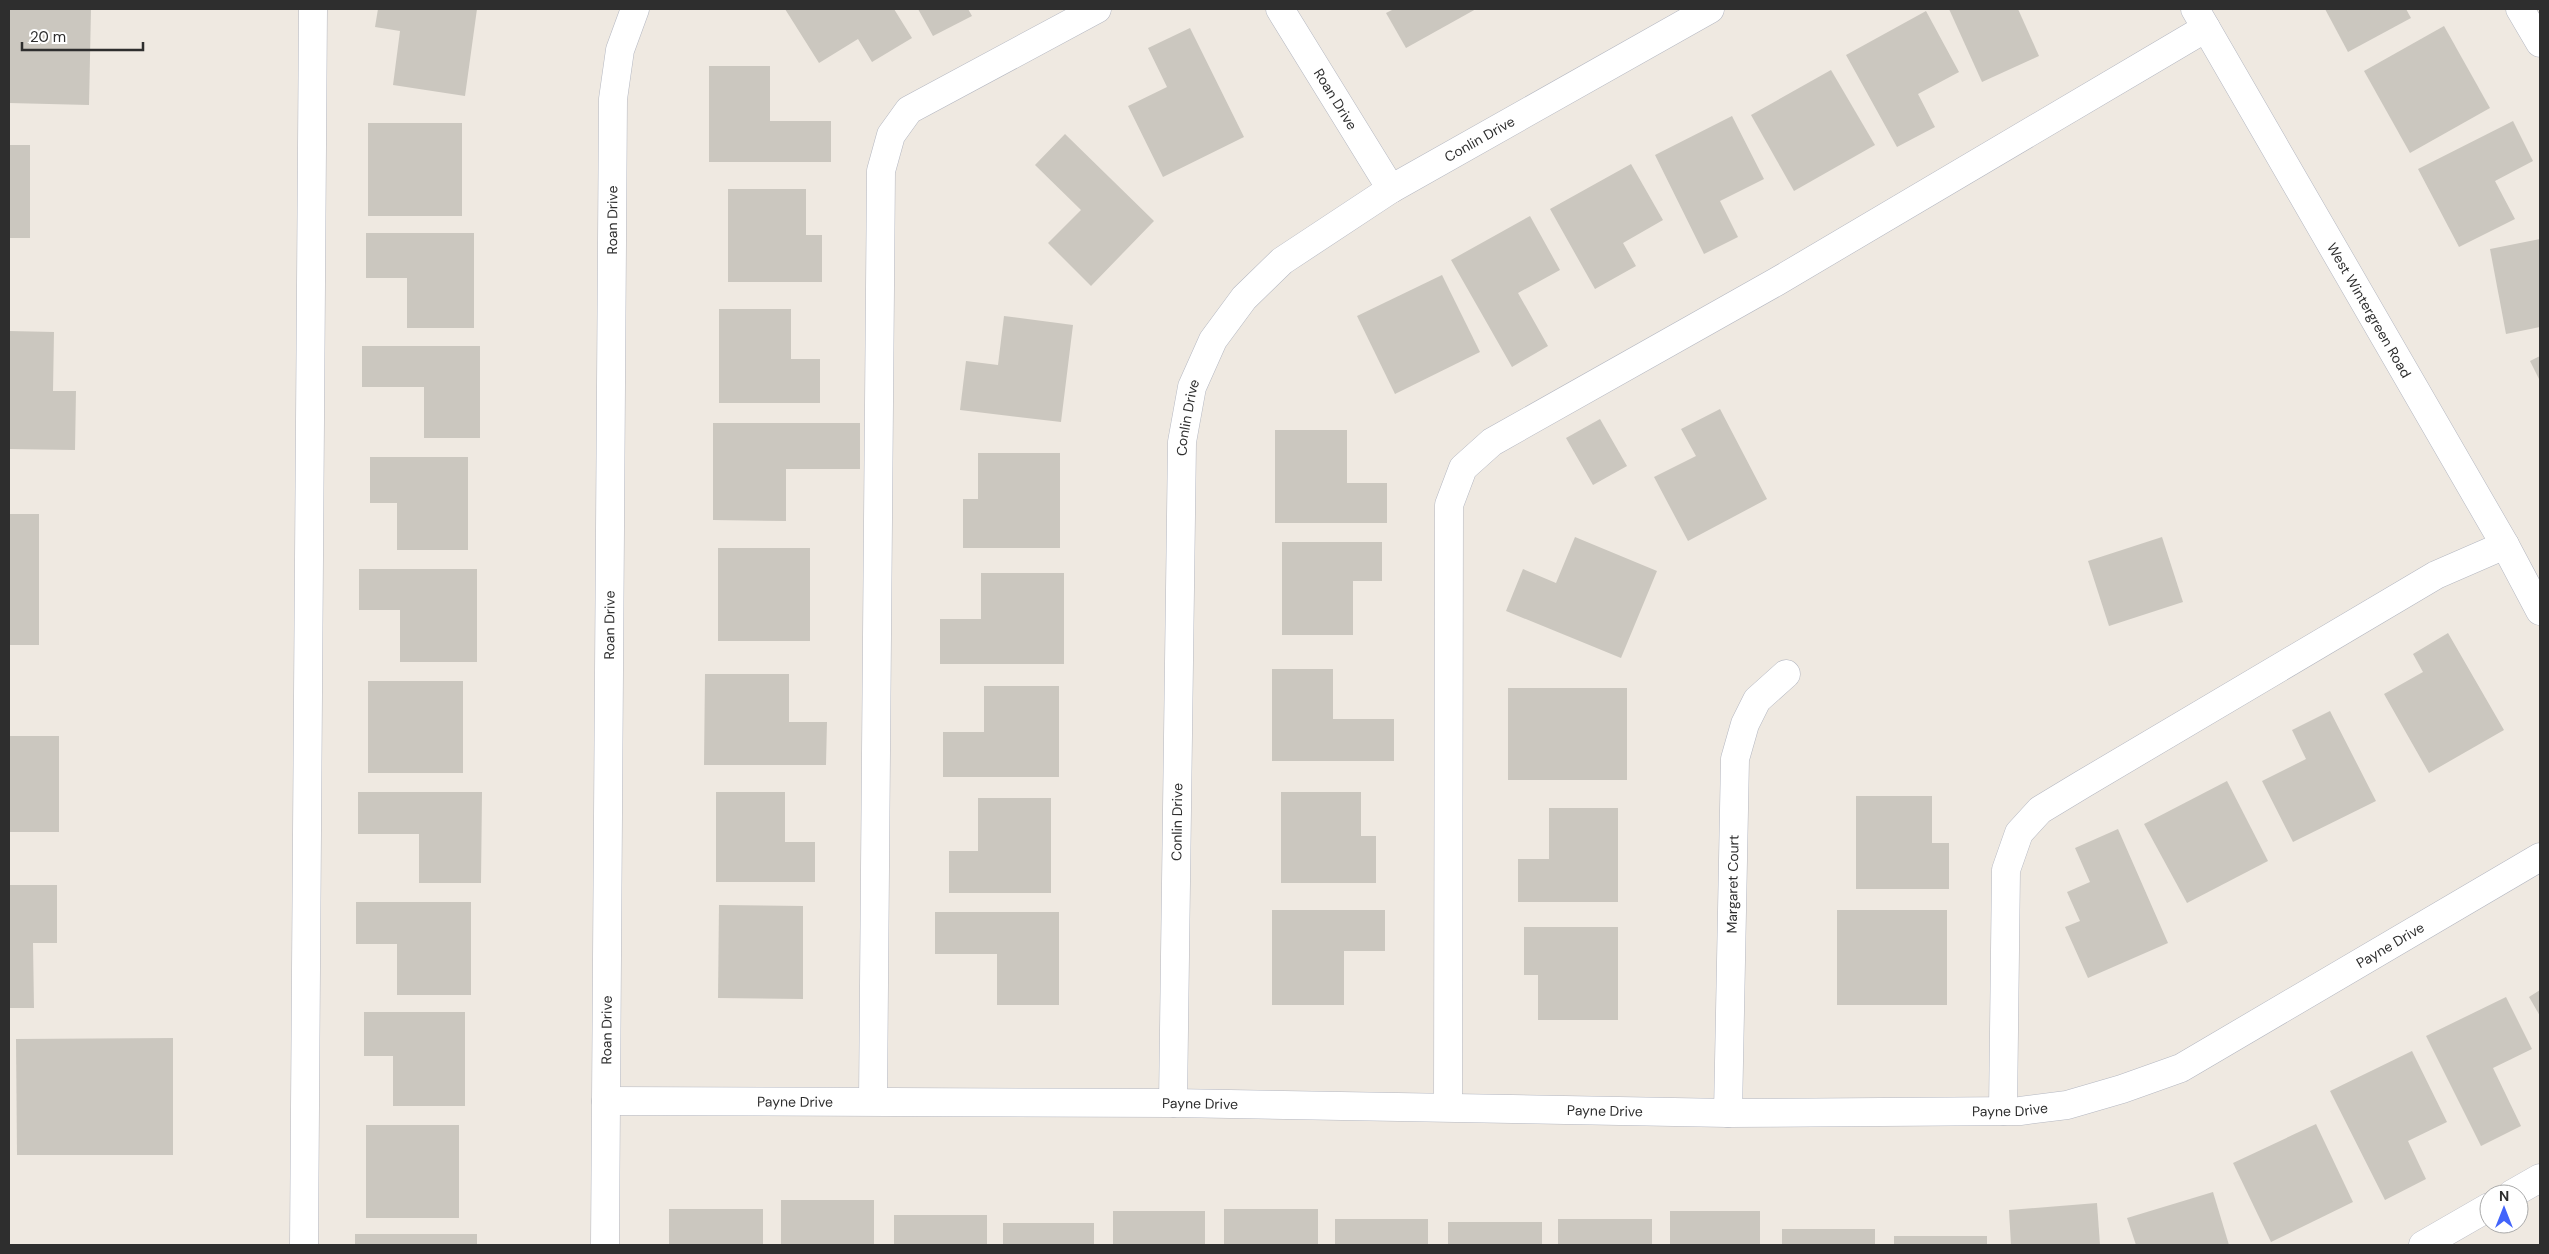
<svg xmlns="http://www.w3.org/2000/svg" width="2549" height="1254" font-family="'DM Sans',sans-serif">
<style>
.building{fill:#cbc7bf}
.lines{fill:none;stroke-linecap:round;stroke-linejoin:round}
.minor-casing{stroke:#b4b7c1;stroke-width:29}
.minor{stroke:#fff;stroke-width:28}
.labels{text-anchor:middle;stroke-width:5;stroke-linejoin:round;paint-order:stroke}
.street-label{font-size:14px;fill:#2e2e2e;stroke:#fff}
</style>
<rect width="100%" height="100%" fill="#efe9e1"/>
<g class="building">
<polygon points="10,9 91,9 89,105 9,103"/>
<polygon points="378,9 477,9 465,96 393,85 400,31 375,27"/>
<polygon points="785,9 894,9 912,38 872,62 858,39 819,63"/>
<polygon points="918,9 968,9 972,16 933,36"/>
<polygon points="1394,9 1476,9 1406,48 1386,13"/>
<polygon points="1949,9 2018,9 2039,56 1982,82"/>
<polygon points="2325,9 2406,9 2411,18 2348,52"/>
<polygon points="1926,11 1959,72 1918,94 1935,127 1897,147 1846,55"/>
<polygon points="2444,26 2490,108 2410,153 2364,71"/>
<polygon points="1190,28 1244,137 1163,177 1128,106 1167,87 1148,48"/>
<polygon points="709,66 770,66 770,121 831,121 831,162 709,162"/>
<polygon points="1831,70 1875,145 1794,191 1751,115"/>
<polygon points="1732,116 1764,179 1720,201 1738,237 1704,254 1655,155"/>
<polygon points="2513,121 2533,161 2495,181 2515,219 2459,247 2418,169"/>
<rect x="368" y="123" width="94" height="93"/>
<polygon points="1065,134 1154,221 1091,286 1048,243 1081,210 1035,165"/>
<rect x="9" y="145" width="21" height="93"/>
<polygon points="1631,164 1663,220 1623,243 1636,266 1595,289 1550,209"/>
<polygon points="728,189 806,189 806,235 822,235 822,282 728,282"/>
<polygon points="1530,216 1560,270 1518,293 1548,346 1512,367 1451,260"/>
<polygon points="366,233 474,233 474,328 407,328 407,278 366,278"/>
<polygon points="2540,239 2540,327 2506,334 2490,249"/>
<polygon points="1442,275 1480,352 1395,394 1357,316"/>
<polygon points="719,309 791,309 791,359 820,359 820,403 719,403"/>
<polygon points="1004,316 1073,325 1061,422 960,410 966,361 998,365"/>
<polygon points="9,331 54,332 53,391 76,391 75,450 9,449"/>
<polygon points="362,346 480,346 480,438 424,438 424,387 362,387"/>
<polygon points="2540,356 2540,381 2530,361"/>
<polygon points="1720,409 1767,499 1688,541 1654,477 1696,456 1681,429"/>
<polygon points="1600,419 1627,466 1593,485 1566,438"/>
<polygon points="713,423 860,423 860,469 786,469 786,521 713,520"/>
<polygon points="1275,430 1347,430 1347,483 1387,483 1387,523 1275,523"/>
<polygon points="978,453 1060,453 1060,548 963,548 963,499 978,499"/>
<polygon points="370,457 468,457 468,550 397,550 397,503 370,503"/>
<rect x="9" y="514" width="30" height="131"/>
<polygon points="1575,537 1657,571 1621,658 1506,611 1523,569 1556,583"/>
<polygon points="2162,537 2183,602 2109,626 2088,561"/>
<polygon points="1282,542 1382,542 1382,581 1353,581 1353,635 1282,635"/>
<rect x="718" y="548" width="92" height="93"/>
<polygon points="359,569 477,569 477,662 400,662 400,610 359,610"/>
<polygon points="981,573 1064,573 1064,664 940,664 940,619 981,619"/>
<polygon points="2448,633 2504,730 2429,773 2384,694 2423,672 2413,654"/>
<polygon points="1272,669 1333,669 1333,719 1394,719 1394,761 1272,761"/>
<polygon points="705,674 789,674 789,722 827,722 826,765 704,765"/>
<rect x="368" y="681" width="95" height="92"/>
<polygon points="984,686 1059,686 1059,777 943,777 943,732 984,732"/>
<rect x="1508" y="688" width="119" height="92"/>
<polygon points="2330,711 2376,801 2293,842 2262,781 2306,759 2292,730"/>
<rect x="9" y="736" width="50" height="96"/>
<polygon points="2227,781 2268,861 2187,903 2144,824"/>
<polygon points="358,792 482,792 481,883 419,883 419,834 358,834"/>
<polygon points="716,792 785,792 785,842 815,842 815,882 716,882"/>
<polygon points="1281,792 1361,792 1361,836 1376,836 1376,883 1281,883"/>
<polygon points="1856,796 1932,796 1932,843 1949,843 1949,889 1856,889"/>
<polygon points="978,798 1051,798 1051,893 949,893 949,851 978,851"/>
<polygon points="1549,808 1618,808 1618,902 1518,902 1518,859 1549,859"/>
<polygon points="2118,829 2168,943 2088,978 2065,927 2080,921 2067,892 2090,882 2075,848"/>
<polygon points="9,885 57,885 57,943 33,943 34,1008 9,1008"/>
<polygon points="356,902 471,902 471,995 397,995 397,944 356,944"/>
<polygon points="719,905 803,906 803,999 718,998"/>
<polygon points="1272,910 1385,910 1385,951 1344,951 1344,1005 1272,1005"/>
<rect x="1837" y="910" width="110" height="95"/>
<polygon points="935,912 1059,912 1059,1005 997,1005 997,954 935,954"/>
<polygon points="1524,927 1618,927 1618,1020 1538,1020 1538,975 1524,975"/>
<polygon points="2540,990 2540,1016 2529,997"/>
<polygon points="2506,997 2532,1049 2493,1068 2521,1126 2481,1146 2426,1036"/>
<polygon points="364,1012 465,1012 465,1106 393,1106 393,1056 364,1056"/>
<polygon points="173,1038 173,1155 17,1155 16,1039"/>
<polygon points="2412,1051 2447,1122 2408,1141 2426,1179 2385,1200 2330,1091"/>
<polygon points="2316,1124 2353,1202 2271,1242 2233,1163"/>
<rect x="366" y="1125" width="93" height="93"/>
<polygon points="2213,1192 2229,1245 2136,1245 2127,1218"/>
<rect x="781" y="1200" width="93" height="45"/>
<polygon points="2097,1203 2100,1245 2011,1245 2009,1210"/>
<rect x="669" y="1209" width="94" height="36"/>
<rect x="1224" y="1209" width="94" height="36"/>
<rect x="1113" y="1211" width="92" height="34"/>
<rect x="1670" y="1211" width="90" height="34"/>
<rect x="894" y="1215" width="93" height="30"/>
<rect x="1335" y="1219" width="93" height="26"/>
<rect x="1558" y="1219" width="94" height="26"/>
<rect x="1448" y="1222" width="94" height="23"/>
<rect x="1003" y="1223" width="91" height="22"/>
<rect x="1782" y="1229" width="93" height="16"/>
<rect x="355" y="1234" width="122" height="11"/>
<rect x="1894" y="1236" width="93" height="9"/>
</g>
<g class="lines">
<g class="minor-casing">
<g id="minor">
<path id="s1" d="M1280,9L1391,189"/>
<path id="s2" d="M2195,9L2505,545L2540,611"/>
<polyline points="2520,9 2540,43"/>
<path id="s3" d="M606,1101L1173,1103L1728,1113L2020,1111L2067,1105L2122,1089L2181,1068L2540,857"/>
<polyline points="873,1101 881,171 891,135 909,110 1097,9"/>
<path id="s4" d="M1173,1103L1182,442L1192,387L1213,340L1244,298L1282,261L1391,189L1710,9"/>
<polyline points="1448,1107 1449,505 1463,468 1492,442 1776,282 2206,28"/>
<polyline points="2003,1111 2006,870 2019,833 2040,810 2083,784 2436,575 2505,545"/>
<path id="s5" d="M1728,1113L1735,759L1745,724L1757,700L1786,674"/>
<polyline points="2512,1194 2540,1178"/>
<polyline points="304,1245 313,9"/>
<path id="s6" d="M605,1245L613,99L620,50L635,9"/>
<polyline points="2423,1245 2489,1207"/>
</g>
</g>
<use href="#minor" class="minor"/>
</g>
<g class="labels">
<g class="street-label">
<text dy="5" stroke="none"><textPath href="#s1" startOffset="106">Roan Drive</textPath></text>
<text dy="5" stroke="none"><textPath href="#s4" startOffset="1106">Conlin Drive</textPath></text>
<text dy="5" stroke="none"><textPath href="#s6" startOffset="1025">Roan Drive</textPath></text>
<text dy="5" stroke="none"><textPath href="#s2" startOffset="348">West Wintergreen Road</textPath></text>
<text dy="5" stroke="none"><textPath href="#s4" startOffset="686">Conlin Drive</textPath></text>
<text dy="5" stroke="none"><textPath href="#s6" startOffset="620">Roan Drive</textPath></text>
<text dy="5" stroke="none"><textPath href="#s4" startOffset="281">Conlin Drive</textPath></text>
<text dy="5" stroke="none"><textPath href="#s5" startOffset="229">Margaret Court</textPath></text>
<text dy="5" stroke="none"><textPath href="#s3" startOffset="1824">Payne Drive</textPath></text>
<text dy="5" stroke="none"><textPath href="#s6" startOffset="215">Roan Drive</textPath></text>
<text dy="5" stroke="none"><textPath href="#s3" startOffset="189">Payne Drive</textPath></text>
<text dy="5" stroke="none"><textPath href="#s3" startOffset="594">Payne Drive</textPath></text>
<text dy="5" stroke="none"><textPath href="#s3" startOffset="1404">Payne Drive</textPath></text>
<text dy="5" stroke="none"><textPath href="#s3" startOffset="999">Payne Drive</textPath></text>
</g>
</g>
<rect width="2549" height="1254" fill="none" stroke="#2e2e2e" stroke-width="20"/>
<g transform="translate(2504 1209)"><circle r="24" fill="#ffffff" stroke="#ababab"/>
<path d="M0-4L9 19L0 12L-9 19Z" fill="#4264fb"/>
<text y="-8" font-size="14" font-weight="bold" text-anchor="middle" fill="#2e2e2e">N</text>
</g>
<path d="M22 42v8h121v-8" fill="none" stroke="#2e2e2e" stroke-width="2.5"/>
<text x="30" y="42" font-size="15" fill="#2e2e2e" stroke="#ffffff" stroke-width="4" paint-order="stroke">20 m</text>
</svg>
